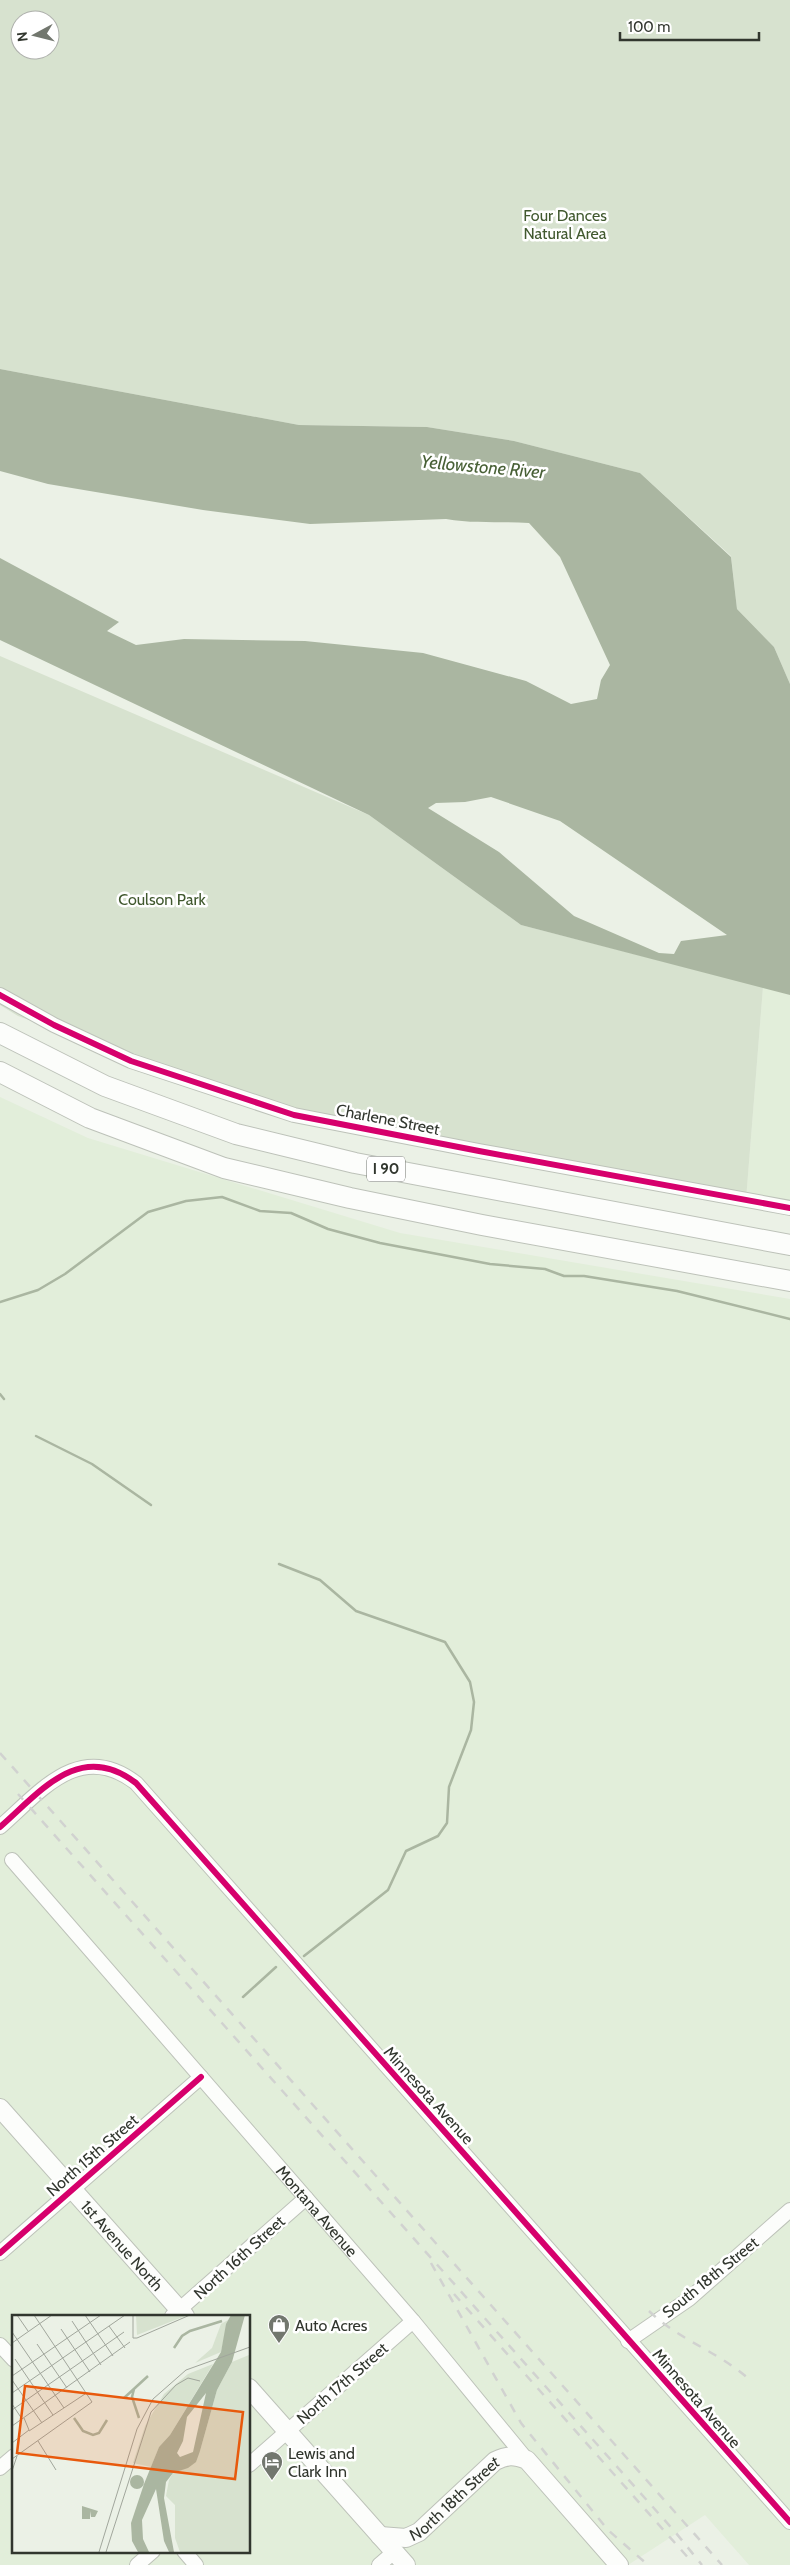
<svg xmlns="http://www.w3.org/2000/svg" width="790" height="2565" font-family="Cabin,sans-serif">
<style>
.built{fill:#e2eeda;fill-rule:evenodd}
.green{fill:#d7e2cf;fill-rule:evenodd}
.water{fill:#aab6a1;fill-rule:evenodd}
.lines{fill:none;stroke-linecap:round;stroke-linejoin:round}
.stream{stroke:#aab6a1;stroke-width:2.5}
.minor-casing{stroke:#bdc2b9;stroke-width:16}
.major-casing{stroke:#bdc2b9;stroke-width:20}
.highway-casing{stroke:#bdc2b9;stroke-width:22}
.minor{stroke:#fcfdfb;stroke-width:14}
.major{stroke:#fcfdfb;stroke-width:18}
.highway{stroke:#fcfdfb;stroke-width:20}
.rail{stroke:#d1d2d0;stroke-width:2.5;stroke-dasharray:9 9;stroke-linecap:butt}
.cycleway-casing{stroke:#fff;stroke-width:9}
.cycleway{stroke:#d6006c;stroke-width:6}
.labels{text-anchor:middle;stroke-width:5;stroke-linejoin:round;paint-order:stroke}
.shield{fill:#fff;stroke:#6f726d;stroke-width:1}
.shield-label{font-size:15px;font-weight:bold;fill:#31362e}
.park-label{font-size:16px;fill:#41592f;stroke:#fff}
.street-label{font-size:16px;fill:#31362e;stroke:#fff}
.poi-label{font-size:16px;fill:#31362e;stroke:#fff;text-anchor:start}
.water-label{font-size:18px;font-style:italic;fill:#486036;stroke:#fff}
.inset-river{fill:none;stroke:#aab6a1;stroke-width:2.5}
.inset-road{fill:none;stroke:#a1a69c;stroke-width:1}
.view{fill:#e8590c;fill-opacity:0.15;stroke:#e8590c;stroke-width:2.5}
.inset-edge{fill:none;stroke:#31362e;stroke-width:2.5}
</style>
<rect width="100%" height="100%" fill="#ebf1e6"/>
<g class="built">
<polygon points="763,987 790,995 790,1207 746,1200"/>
<path d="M0,1097L88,1138L400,1233L790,1299V2565H749L705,2515L628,2565H0ZM14,2316H249V2551H14Z"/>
</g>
<g class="green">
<path d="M0,0H790V684L774,647L737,609L731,556L640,473L514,441L427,427L299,425L0,369ZM20,20H50V50H20Z"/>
<polygon points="0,656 369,815 521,925 763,987 746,1200 294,1115 18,1016 0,1005"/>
</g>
<path class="water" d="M0,369L299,425L427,427L514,441L640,473L731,557L737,609L774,647L790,684V995L521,925L369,815L0,640V558L119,622L107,631L136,645L184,639L305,641L423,653L526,681L571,704L597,699L601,680L610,665L560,557L529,523C501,521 474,524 446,519L310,524L203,510L48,484L0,471ZM491,797L560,821L727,935L681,941L674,954L659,953L574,916L499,852L428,808L436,803L465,802Z"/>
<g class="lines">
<g class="stream">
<polyline points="0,1302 38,1290 65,1274 148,1212 186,1201 222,1197 260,1211 291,1213 328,1229 380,1243 490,1264 545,1269 564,1276 584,1276 677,1291 790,1319"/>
<polyline points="0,1394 4,1399"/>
<polyline points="36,1436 92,1464 151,1505"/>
<polyline points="279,1564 320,1580 356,1611 445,1642 470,1682 474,1702 471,1730 449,1787 447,1823 438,1836 406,1851 388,1890 304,1956"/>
<polyline points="243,1997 276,1967"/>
</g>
<g class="minor-casing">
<g id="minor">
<polyline points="0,995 54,1025 131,1061 294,1115 479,1151 790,1208"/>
<path d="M0,1827C41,1791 80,1740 136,1783L790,2522"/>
<path id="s1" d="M12,1860L413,2321L527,2460"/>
<polyline points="0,2253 201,2077"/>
<polyline points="172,2316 306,2198"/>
<polyline points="628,2341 689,2299 790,2210"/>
<polyline points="0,2345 14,2360"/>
<polyline points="249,2465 413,2321"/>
<polyline points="0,2468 14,2456"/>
<polyline points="184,2551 196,2565"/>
<polyline points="137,2565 153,2551"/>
<polyline points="379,2565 394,2552"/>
</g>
</g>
<g class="major-casing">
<g id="major">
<path id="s2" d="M0,2108L185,2316"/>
<polyline points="249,2388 406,2565"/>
<path id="s3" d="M380,2536L406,2538L419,2532L495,2461C507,2455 514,2455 527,2460L619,2565"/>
</g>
</g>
<g class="highway-casing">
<g id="highway">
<polyline points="0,1033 105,1086 236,1134 355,1163 790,1245"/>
<polyline points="0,1072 90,1118 224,1168 350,1198 482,1225 790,1281"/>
</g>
</g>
<use href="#minor" class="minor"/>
<use href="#major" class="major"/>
<use href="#highway" class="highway"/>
<g class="rail">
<polyline points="0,1753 722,2565"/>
<polyline points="18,1794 676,2533 702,2565"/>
<polyline points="431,2263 521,2423 608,2530 648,2565"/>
<polyline points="454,2294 691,2561"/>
<path d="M649,2311C680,2341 720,2352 751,2381"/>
</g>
<g class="cycleway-casing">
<g id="cycleway">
<polyline points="0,995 54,1025 131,1061 294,1115 479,1151 790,1208"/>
<path d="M0,1827C41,1791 80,1740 136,1783L790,2522"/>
<polyline points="0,2253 201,2077"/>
</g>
</g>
<use href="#cycleway" class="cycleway"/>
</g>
<defs>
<g id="shop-pin" transform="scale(1.125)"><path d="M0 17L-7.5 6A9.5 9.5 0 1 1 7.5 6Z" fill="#72776e" stroke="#fff"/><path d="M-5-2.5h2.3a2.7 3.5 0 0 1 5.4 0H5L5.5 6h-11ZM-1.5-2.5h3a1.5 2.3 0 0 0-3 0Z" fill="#fff"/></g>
<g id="hotel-pin" transform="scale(1.125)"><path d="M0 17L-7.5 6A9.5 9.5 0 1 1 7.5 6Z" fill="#72776e" stroke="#fff"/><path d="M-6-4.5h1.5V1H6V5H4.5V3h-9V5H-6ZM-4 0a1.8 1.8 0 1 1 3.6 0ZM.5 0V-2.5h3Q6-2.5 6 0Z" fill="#fff"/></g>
</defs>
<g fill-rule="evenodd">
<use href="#shop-pin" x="279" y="2325"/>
<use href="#hotel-pin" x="272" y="2462"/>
</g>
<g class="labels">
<rect class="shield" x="367" y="1156.5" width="38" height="25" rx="4"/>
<g class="shield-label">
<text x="386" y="1174">I 90</text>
</g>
<g class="park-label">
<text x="565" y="221">Four Dances<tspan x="565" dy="18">Natural Area</tspan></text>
<text x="162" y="905">Coulson Park</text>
</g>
<g class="street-label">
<text transform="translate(388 1119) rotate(11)" y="6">Charlene Street</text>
<text transform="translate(429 2095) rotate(48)" y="6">Minnesota Avenue</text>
<text transform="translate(92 2155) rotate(-41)" y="6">North 15th Street</text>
<text dy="6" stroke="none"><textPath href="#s1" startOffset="465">Montana Avenue</textPath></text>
<text dy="6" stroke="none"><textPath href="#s2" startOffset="184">1st Avenue North</textPath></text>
<text transform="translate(239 2257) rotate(-42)" y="6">North 16th Street</text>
<text transform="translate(710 2277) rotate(-39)" y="6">South 18th Street</text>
<text transform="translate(342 2383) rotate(-41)" y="6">North 17th Street</text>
<text transform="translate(697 2398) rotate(49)" y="6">Minnesota Avenue</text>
<text dy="6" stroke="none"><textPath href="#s3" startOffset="89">North 18th Street</textPath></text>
</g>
<g class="poi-label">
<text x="295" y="2331">Auto Acres</text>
<text x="288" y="2459">Lewis and<tspan x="288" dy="18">Clark Inn</tspan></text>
</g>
<g class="water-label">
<text transform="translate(483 467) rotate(5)" y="6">Yellowstone River</text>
</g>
</g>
<g transform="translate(12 2315)">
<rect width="238" height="238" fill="#ebf1e6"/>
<path d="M124,0H176L125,20ZM216,5L209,37L183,48L200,33L209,9ZM237,40V237H168L163,223V190L154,181L157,165L161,158L171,154L188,136L205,75L220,47ZM201,49L158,120L147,132L139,152L121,148L133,111L152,79L176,59Z" fill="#d7e2cf"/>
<path d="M219,0H233L220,47L205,75L188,136L184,147L176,153L161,158L154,167L152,183L162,237H157L152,226L144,174L130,205L131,224L137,237H126L120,226L119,208L132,169L147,132L158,120L209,37L214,9ZM194,78L181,137L168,142L165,138L171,126L175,102ZM118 167a7 7 0 1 1 14 0a7 7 0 1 1-14 0ZM70,191L86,196L83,202H79L78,196V204H70Z" fill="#aab6a1" fill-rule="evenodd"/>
<path class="inset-river" d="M162,33L170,21L178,16L210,6M122,74L120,82L127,103M112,83L136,61M62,103L71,116L81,120L87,118L95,105"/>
<path class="inset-road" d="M5,0L16,16M73,0L101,41M121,0V23H125L178,0M60,6L89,50M97,11L113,33M49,14L78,57M0,17L52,93M0,28L40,0M25,29L55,73M3,44L41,100M0,61L89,0M0,65L30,108M0,78L113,0M0,89L10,104M0,95L112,17M0,111L118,27M17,116L73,79M26,126L44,155M0,128L17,115L12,103M0,144L80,87L22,0M0,156L5,141M87,237L125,114L141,84L174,55L238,32M94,237L139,97L164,70L176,63L188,66"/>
<path class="view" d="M13,71L231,97L223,164L5,138Z"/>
<rect width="238" height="238" class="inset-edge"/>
</g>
<g transform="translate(35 35) rotate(263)"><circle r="24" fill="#ffffff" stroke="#adafab"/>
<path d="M0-4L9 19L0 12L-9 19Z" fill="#72776e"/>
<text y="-8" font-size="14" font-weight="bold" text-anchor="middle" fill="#31362e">N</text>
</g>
<path d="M620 32v8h139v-8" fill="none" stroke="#31362e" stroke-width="2.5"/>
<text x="628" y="32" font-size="15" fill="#31362e" stroke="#ffffff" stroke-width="4" paint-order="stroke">100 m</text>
</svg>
